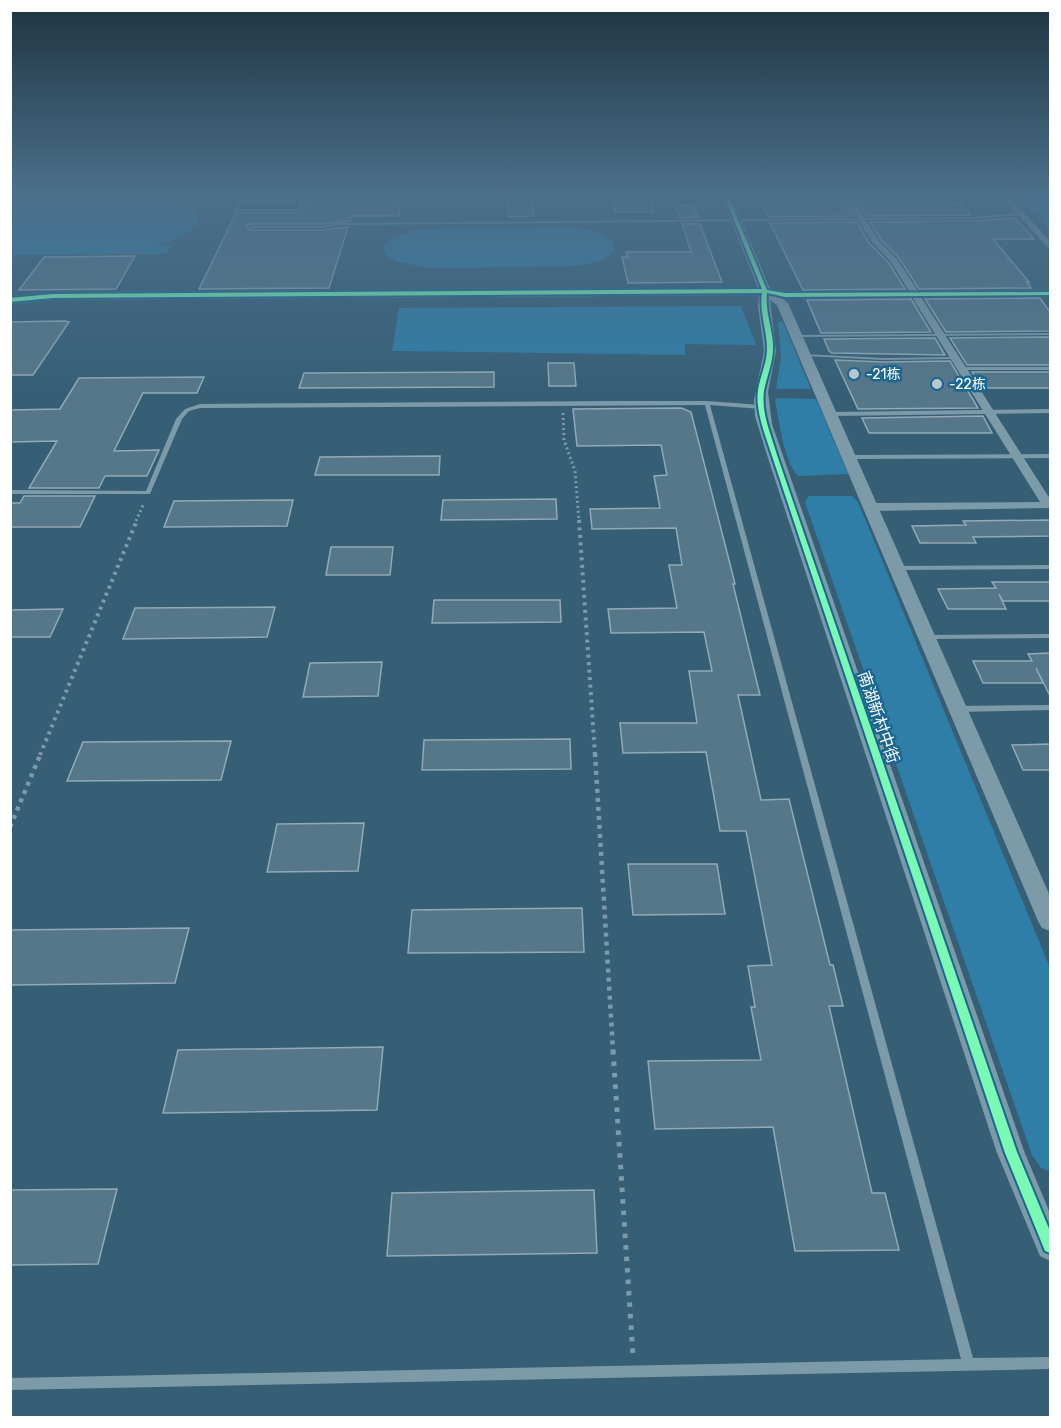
<svg xmlns="http://www.w3.org/2000/svg" width="1061" height="1428" font-family="Rubik,'Noto Sans SC',sans-serif">
<style>
.green{fill:#2f7ea7}
.building{fill:#567789;stroke:#92aab7;stroke-width:1.5}
.lines{fill:none;stroke-linecap:round;stroke-linejoin:round}
.path-far3{stroke:#7d9aa9;stroke-width:3;stroke-dasharray:2 3;stroke-linecap:butt}
.path-far2{stroke:#7d9aa9;stroke-width:4;stroke-dasharray:3 4.5;stroke-linecap:butt}
.path-far1{stroke:#7d9aa9;stroke-width:4.5;stroke-dasharray:4 5;stroke-linecap:butt}
.path{stroke:#7d9aa9;stroke-width:5;stroke-dasharray:4.5 7;stroke-linecap:butt}
.service{fill:#7d9aa9;fill-rule:evenodd}
.minor{fill:#7d9aa9;fill-rule:evenodd}
.tertiary{fill:#7d9aa9;fill-rule:evenodd}
.cycleway-casing{stroke:#1b6791;stroke-width:4}
.cycleway{fill:#7af9b4;fill-rule:evenodd}
.poi-dot{fill:#b9c7cf;stroke:#1b6791;stroke-width:2}
.labels{text-anchor:middle;stroke-width:5;stroke-linejoin:round;paint-order:stroke}
.far-poi-label{font-size:14px;fill:#fff;stroke:#1b6791;text-anchor:start}
.street-label{font-size:16px;fill:#fff;stroke:#1b6791}
</style>
<rect width="100%" height="100%" fill="#365f76"/>
<g class="green">
<polygon points="1015,193 1050,193 1050,229"/>
<path d="M142,198C161,198 185,198 198,213V221C190,235 173,240 158,245L171,246L166,254L11,255V199Z"/>
<path d="M562,227C580,227 603,229 614,244V251L601,261L576,266L431,268L397,262L387,256L383,249L391,238L419,229Z"/>
<polygon points="741,306 756,345 685,344 685,355 392,351 399,308"/>
<polygon points="781,321 783,322 811,389 776,389 781,357 778,322"/>
<path d="M777,398L816,399L848,474L798,476C784,462 779,420 775,399Z"/>
<polygon points="809,496 852,496 858,502 1050,968 1050,1171 1041,1168 1032,1155 805,502"/>
</g>
<g class="building">
<polygon points="253,193 298,193 296,197 250,198"/>
<polygon points="306,193 399,193 399,194 305,197"/>
<polygon points="941,193 950,204 961,204 970,215 866,216 852,194"/>
<polygon points="758,194 839,194 853,216 768,217"/>
<polygon points="508,199 533,199 534,216 508,217"/>
<polygon points="612,199 650,199 654,212 615,212"/>
<polygon points="399,200 399,216 351,216 350,221 322,224 250,224 246,226 250,230 322,230 348,227 329,288 199,289 236,213 299,213 303,211 306,203"/>
<polygon points="675,205 693,205 698,217 680,218"/>
<polygon points="1015,218 1034,239 993,239 1029,282 1027,282 1031,288 919,289 899,258 881,240 870,222 971,221"/>
<polygon points="857,222 870,244 889,263 905,289 803,290 770,223"/>
<polygon points="682,224 700,224 722,282 628,283 622,257 628,257 626,252 691,252"/>
<polygon points="135,256 116,289 19,290 44,257"/>
<polygon points="1040,298 1050,312 1050,331 946,332 925,299"/>
<polygon points="911,299 931,332 821,333 807,300"/>
<polygon points="10,322 65,321 69,322 33,375 10,375"/>
<polygon points="1050,337 1050,365 967,365 950,338"/>
<polygon points="935,338 945,355 832,353 829,351 824,339"/>
<polygon points="835,360 883,362 950,361 978,408 858,409"/>
<polygon points="548,363 574,363 576,386 549,386"/>
<polygon points="494,372 494,387 299,388 304,373"/>
<polygon points="972,372 1050,372 1050,388 982,388"/>
<polygon points="204,377 197,393 143,393 114,451 159,450 147,476 105,476 99,488 29,488 57,441 10,442 10,410 60,409 79,378"/>
<polygon points="681,408 691,412 730,564 735,584 733,584 760,695 738,695 761,800 789,799 830,965 833,965 843,1006 829,1006 872,1193 885,1193 899,1250 795,1251 773,1127 655,1129 648,1061 761,1060 751,1007 755,1007 748,966 772,965 746,831 720,831 706,752 623,753 620,723 697,723 689,671 712,671 704,632 611,633 608,609 677,608 669,565 682,565 676,528 592,529 590,509 660,508 654,476 667,475 661,445 577,446 573,409"/>
<polygon points="983,416 992,433 869,433 862,418"/>
<polygon points="440,456 439,475 315,475 320,457"/>
<polygon points="24,496 95,496 80,527 10,527 10,503 20,503"/>
<polygon points="556,499 557,519 441,520 443,500"/>
<polygon points="293,500 287,526 164,527 174,501"/>
<polygon points="1050,520 1050,536 973,537 976,543 920,543 912,526 966,525 963,521"/>
<polygon points="331,547 393,547 390,575 326,575"/>
<polygon points="992,582 1050,582 1050,601 1003,601 999,594 1006,609 948,609 938,589 996,588"/>
<polygon points="434,600 560,600 561,622 432,623"/>
<polygon points="275,607 267,637 123,639 135,608"/>
<polygon points="63,609 50,637 10,637 10,610"/>
<polygon points="1050,653 1050,696 1036,668 1043,683 983,683 973,661 1032,661 1028,654"/>
<polygon points="382,662 378,696 303,697 310,663"/>
<polygon points="570,739 571,769 422,770 424,740"/>
<polygon points="231,741 221,780 67,781 83,742"/>
<polygon points="1050,744 1050,770 1023,770 1012,745"/>
<polygon points="364,823 358,871 267,872 277,824"/>
<polygon points="628,864 717,864 725,914 633,915"/>
<polygon points="582,908 584,952 408,953 412,910"/>
<polygon points="189,928 175,983 10,985 10,930"/>
<polygon points="383,1047 377,1110 163,1113 178,1050"/>
<polygon points="117,1189 98,1264 10,1265 10,1190"/>
<polygon points="594,1190 597,1253 387,1256 392,1193"/>
</g>
<g class="lines">
<g class="path-far3">
<polyline points="563,413 564,440 575,471 579,521"/>
<polyline points="136,521 144,503"/>
</g>
<g class="path-far2">
<polyline points="579,520 595,755"/>
<polyline points="40,755 137,520"/>
</g>
<g class="path-far1">
<polyline points="595,753 613,1051"/>
<polyline points="10,827 41,753"/>
</g>
<polyline class="path" points="613,1050 633,1356"/>
<g class="service">
<path d="M300,193H304L302,198L304,199L434,195L726,194L728,195L726,196L434,197L304,201L301,210L299,211H237L235,210L240,201L299,199L298,198ZM301,201L298,209H240L242,203Z"/>
<polygon points="1022,213 1023,213 1023,215 971,219 341,225 322,228 250,228 248,227 250,226 322,226 341,223 971,217"/>
<polygon points="1050,333 1050,335 797,337 795,336 797,335"/>
<polygon points="803,354 883,358 954,357 956,358 954,359 883,360 805,356 803,355"/>
<polygon points="961,367 1050,367 1050,370 959,370 959,368"/>
<polygon points="627,401 707,401 761,405 764,407 761,409 710,405 973,1358 1050,1357 1050,1369 10,1390 10,1378 961,1359 705,405 200,408 189,411 182,419 150,494 10,494 10,490 146,491 176,419 185,409 200,404"/>
<polygon points="1050,409 1050,413 831,416 828,414 831,412"/>
<polygon points="1050,454 1050,458 850,459 847,457 850,455"/>
<polygon points="1050,565 1050,569 899,570 896,568 899,566"/>
<polygon points="1050,634 1050,638 928,639 925,637 928,635"/>
<polygon points="959,706 1050,705 1050,710 959,712 955,709"/>
</g>
<g class="minor">
<polygon points="841,193 849,193 879,241 897,259 918,291 1050,290 1050,296 921,297 1050,499 1050,508 872,511 866,507 872,503 1040,502 912,297 785,298 761,291 765,288 785,292 909,291 891,262 872,242"/>
<polygon points="998,193 1006,193 1050,241 1050,247 1047,247"/>
</g>
<polygon class="tertiary" points="720,193 730,193 770,289 788,303 1050,896 1050,931 1042,928 1038,921 777,305 770,300 776,351 768,392 772,424 1024,1151 1050,1213 1050,1261 1040,1256 997,1153 767,455 755,416 754,400 764,351 758,306 759,295 52,300 10,304 10,296 52,292 758,288"/>
<g class="cycleway-casing">
<path id="cycleway" d="M723,193H727L767,290L785,293L1050,292V295L785,297L767,293C765,311 772,327 773,344C774,361 767,375 764,391C761,413 771,434 777,455L1017,1152L1050,1231V1253L1045,1251L1005,1153L764,432C760,418 756,404 758,390C760,376 767,363 767,349C767,330 759,312 762,293L52,298L10,302V298L52,294L762,289Z"/>
</g>
<use href="#cycleway" class="cycleway"/>
</g>
<linearGradient id="sky" x2="0" y2="1"><stop stop-color="#1e3441"/><stop offset="0.49" stop-color="#4c6f8a"/><stop offset="1" stop-color="#4c6f8a" stop-opacity="0"/></linearGradient>
<rect width="1061" height="393" fill="url(#sky)"/>
<g class="poi-dot">
<circle cx="854" cy="374" r="6"/>
<circle cx="937" cy="384" r="6"/>
</g>
<g class="labels">
<g class="far-poi-label">
<text x="866" y="379">-21栋</text>
<text x="949" y="389">-22栋</text>
</g>
<g class="street-label">
<text transform="translate(879 717) rotate(71)" y="6">南湖新村中街</text>
</g>
</g>
<rect width="1061" height="1428" fill="none" stroke="#ffffff" stroke-width="24"/>
</svg>
